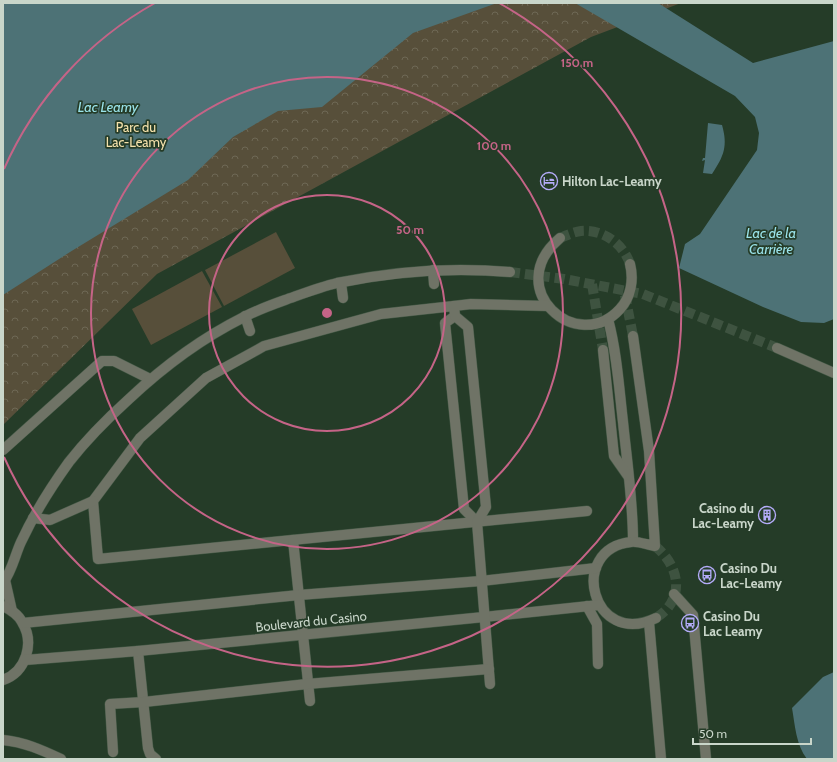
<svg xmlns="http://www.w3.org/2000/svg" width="837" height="762" font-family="Cabin,sans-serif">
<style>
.park{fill:url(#park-crowns)}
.pitch{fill:#574f3a}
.water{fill:#4d7276}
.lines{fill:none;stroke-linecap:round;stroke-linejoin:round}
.minor-tunnel{stroke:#3e5340;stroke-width:10;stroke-dasharray:10 5;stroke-linecap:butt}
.minor-casing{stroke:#435845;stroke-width:11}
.minor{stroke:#6f7366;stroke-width:10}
.ring{fill:none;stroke:#c56487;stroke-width:2}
.labels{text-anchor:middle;stroke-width:3.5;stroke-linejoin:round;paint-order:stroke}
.park-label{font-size:13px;fill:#f5e2ac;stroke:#253c28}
.poi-label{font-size:13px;font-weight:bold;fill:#c9d6ca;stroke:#253c28;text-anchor:start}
.street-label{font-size:13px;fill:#c9d6ca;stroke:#253c28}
.water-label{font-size:14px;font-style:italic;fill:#9be4eb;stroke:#253c28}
.centre{fill:#c56487;stroke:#253c28;stroke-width:2}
.ring-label{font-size:12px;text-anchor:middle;font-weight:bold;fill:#c56487;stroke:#253c28;stroke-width:3.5;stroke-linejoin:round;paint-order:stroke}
</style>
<defs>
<pattern id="park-crowns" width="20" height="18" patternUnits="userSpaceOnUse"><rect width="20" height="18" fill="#574f3a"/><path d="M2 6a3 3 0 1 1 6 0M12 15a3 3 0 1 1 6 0" fill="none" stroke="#6e6855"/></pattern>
</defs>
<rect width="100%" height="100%" fill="#253c28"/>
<polygon class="park" points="3,3 681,3 591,37 157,274 3,425"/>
<g class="pitch">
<polygon points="276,232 295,268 224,306 205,270"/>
<polygon points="202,271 222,307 151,345 132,309"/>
</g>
<g class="water">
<polygon points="3,3 497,3 413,33 322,107 278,111 233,137 188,180 70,252 3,295"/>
<polygon points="575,3 658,3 753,63 834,41 834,319 824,323 801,322 763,307 679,268 685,244 700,234 757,150 759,133 755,117 735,96"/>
<path d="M708,123L722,125C728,146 724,156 712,174L703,173L705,160L702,161L703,158H705Z"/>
<path d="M834,672V759H807C796,745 795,725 792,708L823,677Z"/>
</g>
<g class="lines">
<g class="minor-tunnel">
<path d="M560,238C567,235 574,232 581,231C602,229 623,243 630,264"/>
<polyline points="510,272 564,279 643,294 777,348"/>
<polyline points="592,284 603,350"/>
<polyline points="625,295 633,336"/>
<path d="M655,546C675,562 685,589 666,610C663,613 659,616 656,618"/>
</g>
<g class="minor-casing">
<g id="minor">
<path d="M560,238C501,288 577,356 620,309C631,297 634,280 630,264"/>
<polyline points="433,270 434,284"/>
<polyline points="341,283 343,298"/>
<polyline points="454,306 381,314 264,346 257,350 206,378 140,438 93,501 98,559 587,511"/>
<polyline points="245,316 250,331"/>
<polyline points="455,316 445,323 464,509 477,522"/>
<path d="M608,319C617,353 619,388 623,422C627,462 633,501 633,541"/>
<path d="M633,336L649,451L655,546C648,545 638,541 631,542C567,549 592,649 656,618"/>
<polyline points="777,348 834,373"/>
<polyline points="603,350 614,456 628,476"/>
<polyline points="3,450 102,361 114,361 150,379"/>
<polyline points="33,518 50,520 93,501"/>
<polyline points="293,540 310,701"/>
<polyline points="5,580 12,611"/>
<path d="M3,583C12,571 15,555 21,542C34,514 51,487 69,462C87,439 108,418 129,399C163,367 202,338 244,317C257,310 271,305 285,300C302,294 320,287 337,283C394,271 452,267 510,272"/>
<polyline points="674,594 693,615 706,759"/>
<path d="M3,606C11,610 18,614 22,622C35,643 26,672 3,680"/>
<polyline points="587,606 597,624 598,664"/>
<polyline points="649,622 661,759"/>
<polyline points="23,623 299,595 481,581 596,568"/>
<polyline points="138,651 148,748 150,754 156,759"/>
<polyline points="25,660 138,651 484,617 599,605"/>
<polyline points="490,684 477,522 486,507 468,327 455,316 454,306 471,304 548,306"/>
<path d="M3,740C24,742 42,750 61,759"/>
<polyline points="113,752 110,704 144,702 307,684 489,669"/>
</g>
</g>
<use href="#minor" class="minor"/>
</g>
<g class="ring">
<circle cx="327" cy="313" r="118"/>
<circle cx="327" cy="313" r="236"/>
<path d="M4 169A354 354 0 0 1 155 3M499 3A354 354 0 1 1 4 457"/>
</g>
<defs>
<g id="hotel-ring" transform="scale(0.9)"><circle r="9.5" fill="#253c28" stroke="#b4acf9" stroke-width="1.5"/><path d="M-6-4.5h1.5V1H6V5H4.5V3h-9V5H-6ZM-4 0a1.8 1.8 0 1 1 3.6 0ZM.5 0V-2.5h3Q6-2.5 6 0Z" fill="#b4acf9"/></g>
<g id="building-ring" transform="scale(0.9)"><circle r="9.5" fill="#253c28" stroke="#b4acf9" stroke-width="1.5"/><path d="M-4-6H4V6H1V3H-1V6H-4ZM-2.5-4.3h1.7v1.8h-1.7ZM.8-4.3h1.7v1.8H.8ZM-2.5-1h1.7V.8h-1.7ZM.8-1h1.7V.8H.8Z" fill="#b4acf9"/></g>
<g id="bus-ring" transform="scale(0.9)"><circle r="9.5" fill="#253c28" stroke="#b4acf9" stroke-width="1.5"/><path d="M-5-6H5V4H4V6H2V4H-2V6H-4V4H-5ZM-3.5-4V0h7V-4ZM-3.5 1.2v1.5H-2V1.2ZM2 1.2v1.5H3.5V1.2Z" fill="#b4acf9"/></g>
</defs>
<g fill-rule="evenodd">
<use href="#hotel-ring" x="549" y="181"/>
<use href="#building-ring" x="767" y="515"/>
<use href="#bus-ring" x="707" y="575"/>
<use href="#bus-ring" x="690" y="623"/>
</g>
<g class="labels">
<g class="park-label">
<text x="136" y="132">Parc du<tspan x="136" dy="15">Lac-Leamy</tspan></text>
</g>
<g class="poi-label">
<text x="562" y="186">Hilton Lac-Leamy</text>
<text x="754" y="513" text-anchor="end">Casino du<tspan x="754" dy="15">Lac-Leamy</tspan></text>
<text x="720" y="573">Casino Du<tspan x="720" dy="15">Lac-Leamy</tspan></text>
<text x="703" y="621">Casino Du<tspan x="703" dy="15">Lac Leamy</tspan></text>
</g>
<g class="street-label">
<text transform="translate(311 621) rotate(-6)" y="5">Boulevard du Casino</text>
</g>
<g class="water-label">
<text x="108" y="112">Lac Leamy</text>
<text x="771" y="238">Lac de la<tspan x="771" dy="16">Carrière</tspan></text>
</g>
</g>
<circle cx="327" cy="313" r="6" class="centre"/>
<g class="ring-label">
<text x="577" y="67">150 m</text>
<text x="494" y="150">100 m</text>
<text x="410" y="234">50 m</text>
</g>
<rect width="837" height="762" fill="none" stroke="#c9d6ca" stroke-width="8"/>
<path d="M693 738v6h118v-6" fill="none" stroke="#c9d6ca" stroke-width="2"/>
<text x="699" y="738" font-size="12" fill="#c9d6ca" stroke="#253c28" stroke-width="3" paint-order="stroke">50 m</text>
</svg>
